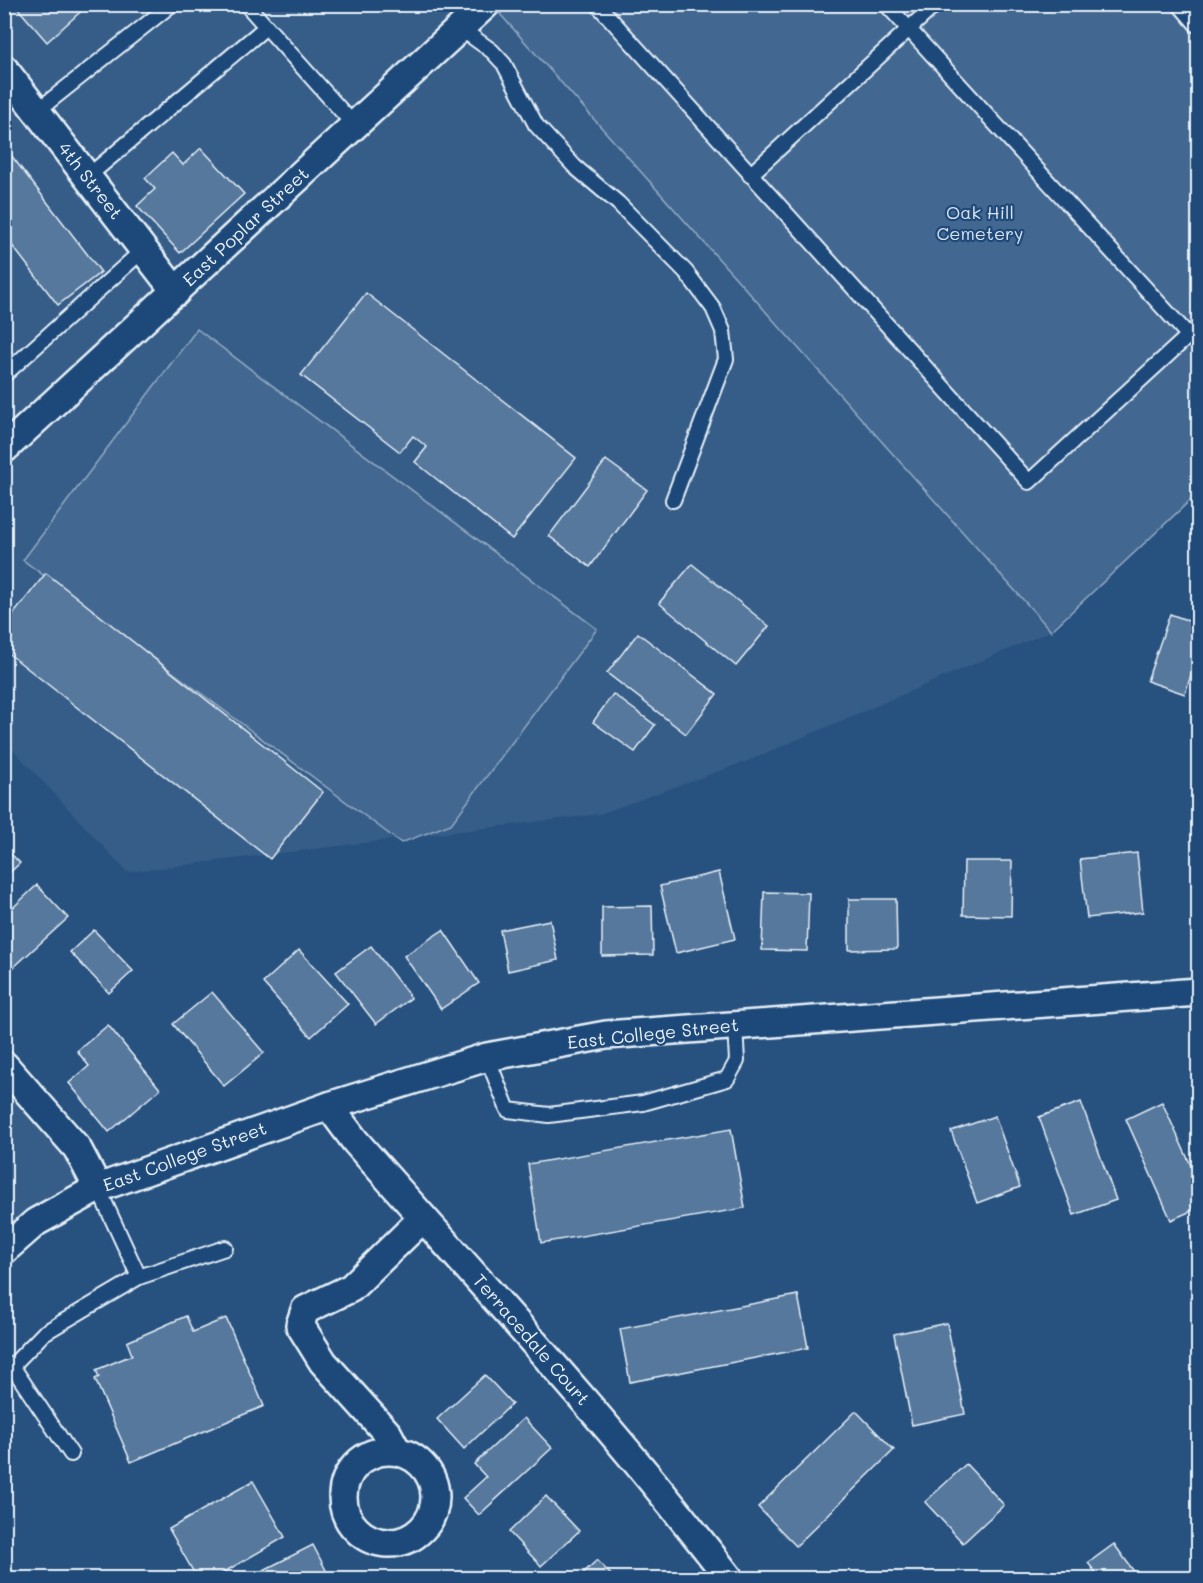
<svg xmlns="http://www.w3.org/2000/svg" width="1203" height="1583" font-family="Mali,sans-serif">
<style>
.built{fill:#355d88}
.green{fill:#436891;stroke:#96acc4;stroke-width:1.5}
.building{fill:#57789d;stroke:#e8f1f8;stroke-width:1.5}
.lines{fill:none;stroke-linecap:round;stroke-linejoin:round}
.lane-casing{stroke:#e8f1f8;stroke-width:18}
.street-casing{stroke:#e8f1f8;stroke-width:32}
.lane{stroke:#1f4a7a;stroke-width:14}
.street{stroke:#1f4a7a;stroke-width:27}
.labels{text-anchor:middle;stroke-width:4.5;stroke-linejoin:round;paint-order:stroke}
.street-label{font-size:18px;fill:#e8f1f8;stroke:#1f4a7a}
.park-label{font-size:18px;fill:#d8e3ee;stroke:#1f4a7a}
</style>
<rect width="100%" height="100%" fill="#27517f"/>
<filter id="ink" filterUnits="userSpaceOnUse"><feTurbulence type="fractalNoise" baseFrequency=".0167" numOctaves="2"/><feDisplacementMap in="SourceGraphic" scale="12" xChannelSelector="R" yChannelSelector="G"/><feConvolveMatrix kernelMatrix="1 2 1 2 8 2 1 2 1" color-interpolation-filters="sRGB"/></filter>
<g filter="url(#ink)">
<g class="built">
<polygon points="5,5 510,5 500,14 1051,631 750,760 600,814 127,872 5,741"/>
<polygon points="4,1076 97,1183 5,1266 4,1266"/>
</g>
<g class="green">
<polygon points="510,4 1198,5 1198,493 1051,631 500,14"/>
<polygon points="197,329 597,629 451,824 401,843 23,560"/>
</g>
<g class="building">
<polygon points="14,4 89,4 47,42"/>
<polygon points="4,146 101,272 58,305 4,235"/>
<polygon points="201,148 244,194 180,253 137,206 155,189 145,178 172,153 183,165"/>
<polygon points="366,293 576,458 512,539 415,462 427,447 413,436 400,452 301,375"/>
<polygon points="606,460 647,490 590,567 549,536"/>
<polygon points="692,564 769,626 736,666 659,603"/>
<polygon points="46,573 323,792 270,859 4,650 4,626"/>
<polygon points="1170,614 1198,624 1198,653 1185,694 1147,681"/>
<polygon points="638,633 717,694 686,734 607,673"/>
<polygon points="613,694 655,725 635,752 593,722"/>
<polygon points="4,847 20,863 4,878"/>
<polygon points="1137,853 1143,912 1087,918 1080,859"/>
<polygon points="964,861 1012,861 1011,916 963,915"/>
<polygon points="719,872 735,939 676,953 660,886"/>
<polygon points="37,885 68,918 4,976 4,916"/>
<polygon points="764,892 809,893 807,951 762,950"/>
<polygon points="849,899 896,899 897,949 849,950"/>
<polygon points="652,906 653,955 602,956 602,907"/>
<polygon points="550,920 558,960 508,971 500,930"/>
<polygon points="94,930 133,971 109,993 70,952"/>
<polygon points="443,930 479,983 441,1009 404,956"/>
<polygon points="371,946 411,998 376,1024 336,972"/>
<polygon points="299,950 348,1004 311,1037 263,983"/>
<polygon points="212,992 264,1053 224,1086 173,1024"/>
<polygon points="108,1025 160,1089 109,1132 69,1083 89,1066 77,1051"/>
<polygon points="1081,1102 1116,1200 1074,1215 1039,1117"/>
<polygon points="1162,1102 1198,1181 1198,1208 1171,1220 1126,1119"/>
<polygon points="995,1116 1020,1187 977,1203 951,1131"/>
<polygon points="731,1129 745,1208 541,1243 528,1164"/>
<polygon points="798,1295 808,1348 630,1382 620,1329"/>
<polygon points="186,1316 193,1332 226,1318 264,1406 131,1462 95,1379 99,1377 96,1370 132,1355 127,1342"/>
<polygon points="947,1323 965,1414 912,1425 894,1334"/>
<polygon points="485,1375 512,1404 464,1449 437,1419"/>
<polygon points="856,1411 894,1450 796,1546 758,1507"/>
<polygon points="524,1418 552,1448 479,1515 463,1498 486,1477 474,1464"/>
<polygon points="966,1464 1004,1505 963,1543 925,1502"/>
<polygon points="253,1481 285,1537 214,1578 197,1578 169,1529"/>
<polygon points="546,1496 579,1531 541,1566 509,1532"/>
<polygon points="1114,1544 1138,1577 1136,1578 1100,1578 1088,1563"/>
<polygon points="313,1545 330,1578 248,1578"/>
<polygon points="597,1560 614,1578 578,1578"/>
</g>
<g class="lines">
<g class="lane-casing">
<g id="lane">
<polyline points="246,4 355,126"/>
<polyline points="597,4 1029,482 1198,327"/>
<polyline points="886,4 1189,336"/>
<polyline points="1179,4 1198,26"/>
<polyline points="460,28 492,51 504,64 536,125 575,167 618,203 686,272 713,308 723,331 726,359 673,500"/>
<polyline points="37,111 172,4"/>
<polyline points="750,175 936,4"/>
<polyline points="87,177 266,27"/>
<polyline points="4,375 143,250"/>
<polyline points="487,1057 508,1110 549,1115 643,1103 727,1079 737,1061 735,1025"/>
<polyline points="139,1277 225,1248"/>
<polyline points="71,1454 12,1366 44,1333 139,1277 98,1188"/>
</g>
</g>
<g class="street-casing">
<g id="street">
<polyline points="4,69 176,292"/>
<polyline points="4,449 486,4"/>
<polyline points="4,1065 77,1148 98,1188"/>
<path d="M329,1106L355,1141C482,1285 613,1426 729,1578"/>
<polyline points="4,1250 36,1222 98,1188 329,1106 487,1057 606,1035 1198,992"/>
<circle cx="389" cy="1497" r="46"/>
<polyline points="397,1451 388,1434 323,1362 300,1325 305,1310 351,1288 423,1218"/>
</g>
</g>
<use href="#lane" class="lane"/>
<use href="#street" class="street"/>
</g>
</g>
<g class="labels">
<g class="street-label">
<text transform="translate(90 181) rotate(52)" y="6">4th Street</text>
<text transform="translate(246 227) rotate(-43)" y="6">East Poplar Street</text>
<text transform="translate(653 1034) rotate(-6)" y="6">East College Street</text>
<text transform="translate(185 1157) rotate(-20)" y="6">East College Street</text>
<text transform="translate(531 1340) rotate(49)" y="6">Terracedale Court</text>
</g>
<g class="park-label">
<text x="980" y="219">Oak Hill<tspan x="980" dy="21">Cemetery</tspan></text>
</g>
</g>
<rect width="1203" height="1583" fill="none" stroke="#1f4a7a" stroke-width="24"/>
<rect x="12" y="12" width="1179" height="1559" fill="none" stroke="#e8f1f8" stroke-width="2" filter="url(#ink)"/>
</svg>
